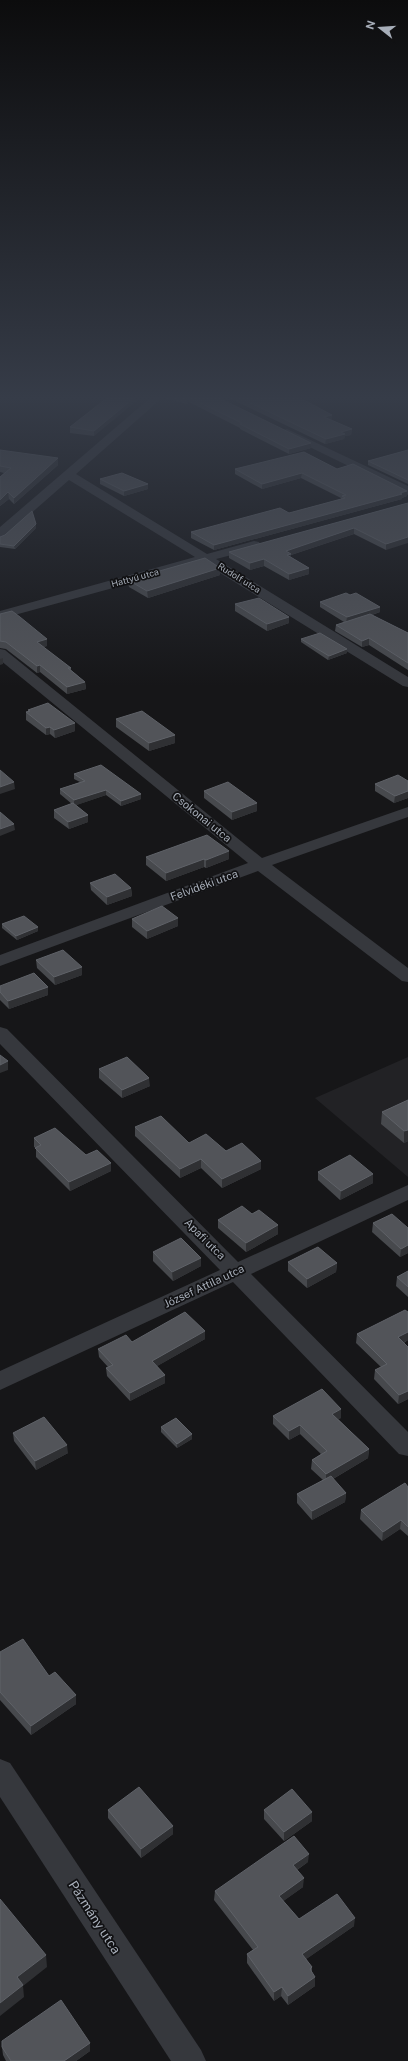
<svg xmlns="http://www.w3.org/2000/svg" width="408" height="2061" font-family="'Public Sans',sans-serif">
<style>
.built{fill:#222225}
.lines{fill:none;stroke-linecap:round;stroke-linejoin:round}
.minor{fill:#36383d;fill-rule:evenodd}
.wall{fill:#47494d}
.shaded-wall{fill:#2f3033}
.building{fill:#525459;stroke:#5f6268}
.labels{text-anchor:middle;stroke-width:3.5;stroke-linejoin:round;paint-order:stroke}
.far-street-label{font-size:9px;fill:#a7aeb9;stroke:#111113}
.street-label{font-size:11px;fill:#a7aeb9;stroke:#111113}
.near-street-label{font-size:13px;fill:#a7aeb9;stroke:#111113}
</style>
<rect width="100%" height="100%" fill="#161618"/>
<polygon class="built" points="408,1057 408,1177 315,1098"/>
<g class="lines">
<g class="minor">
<polygon points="150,398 162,398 76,474 207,554 254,541 259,542 260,545 259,548 216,559 408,677 408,687 403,686 204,563 0,619 0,611 195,557 69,480 4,537 0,538 0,527"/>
<polygon points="287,429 408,486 408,495 283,434 281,432 283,430"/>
<polygon points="0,649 5,650 262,858 408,807 408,817 272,865 408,968 408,982 402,981 258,871 0,966 0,955 248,863 0,660"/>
<polygon points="0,1027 7,1029 238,1262 408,1185 408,1200 251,1274 408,1432 408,1456 399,1454 233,1282 0,1390 0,1371 220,1270 0,1044"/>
<polygon points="0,1759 10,1763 201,2050 206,2061 171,2061 0,1797"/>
</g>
</g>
<g class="wall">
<polygon points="107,398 94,436 70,433 70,427"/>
<polygon points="164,398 219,398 311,448 289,454 240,429 240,428 189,402 187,404"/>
<polygon points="229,398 308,398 303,399 332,415 332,420 352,429 351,435 345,436 344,439 325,444"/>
<polygon points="0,450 58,465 14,504 9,499 0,506 0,477 4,473 0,472"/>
<polygon points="408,450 408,484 368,465 368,461"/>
<polygon points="235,469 337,469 407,496 402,498 402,499 214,550 191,538 191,532 289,513 341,499 341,498 301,478 262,489 235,474"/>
<polygon points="100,479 148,484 148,489 124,496 100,484"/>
<polygon points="408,503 386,550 354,534 291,555 291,557 309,568 309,574 289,580 264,566 250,570 229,558 229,552"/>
<polygon points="36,528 15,549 0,547 0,537"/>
<polygon points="220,568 220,575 148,598 129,587 128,580"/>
<polygon points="320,602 380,612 372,615 408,633 408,670 369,645 362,647 335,631 336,625 344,622 320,607"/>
<polygon points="235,604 289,617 289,623 267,631 235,611"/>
<polygon points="0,614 47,646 43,647 71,668 71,670 85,682 86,689 67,694 40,672 37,673 6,649 0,648"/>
<polygon points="301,639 347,653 328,660 301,642"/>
<polygon points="28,710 75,731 55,738 50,734 46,735 26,720 26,712 28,712"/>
<polygon points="116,719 175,735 175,743 149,751 116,727"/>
<polygon points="74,774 141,794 141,799 121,806 106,795 76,805 88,815 88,822 69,829 54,818 54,810 72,804 60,794 60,789 80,782 74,779"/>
<polygon points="408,781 408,798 394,803 375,791 375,784"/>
<polygon points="204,791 257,811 232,820 204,798"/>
<polygon points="146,857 229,859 206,868 204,867 166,881 146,865"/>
<polygon points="90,883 131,888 132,896 107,905 91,890"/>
<polygon points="132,919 178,926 147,939 132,927"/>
<polygon points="2,924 38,927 38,931 17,940 2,928"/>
<polygon points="36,960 82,975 55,985 37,968"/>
<polygon points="0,986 48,987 48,995 9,1009 0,1000"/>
<polygon points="99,1069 150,1086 122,1098 99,1078"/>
<polygon points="408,1100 408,1141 404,1143 381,1124 382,1112"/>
<polygon points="135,1127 189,1143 226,1151 261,1169 222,1188 201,1168 180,1178 135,1136"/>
<polygon points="34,1138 86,1155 111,1171 70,1191 36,1157 36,1148 34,1147"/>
<polygon points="318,1172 373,1183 340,1200 318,1180"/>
<polygon points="252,1214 278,1225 278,1234 246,1252 218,1228 218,1220"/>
<polygon points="373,1223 408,1228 408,1253 400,1257 372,1232"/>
<polygon points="153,1252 201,1266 173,1281 153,1261"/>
<polygon points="288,1262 337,1263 336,1272 307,1288 288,1271"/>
<polygon points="408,1271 408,1297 396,1286 397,1277"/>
<polygon points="408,1312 408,1340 404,1343 408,1347 408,1399 398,1404 374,1379 375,1370 381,1367 356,1343 357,1334"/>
<polygon points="205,1339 157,1366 165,1375 165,1383 130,1401 107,1376 106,1368 108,1367 99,1357 98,1349 132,1342"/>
<polygon points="273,1416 341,1418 338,1419 369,1449 368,1458 333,1479 346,1493 345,1502 312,1520 297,1503 297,1494 323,1480 311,1469 312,1460 321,1454 300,1434 289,1440 273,1424"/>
<polygon points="161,1427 192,1439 177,1448 161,1432"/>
<polygon points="13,1433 68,1453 36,1470 14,1441"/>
<polygon points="408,1487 408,1536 400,1529 382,1541 360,1519 361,1510"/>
<polygon points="0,1652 49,1676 76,1704 31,1735 0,1700"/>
<polygon points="108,1810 173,1826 173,1834 141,1858 108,1818"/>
<polygon points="264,1810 312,1821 284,1841 264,1819"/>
<polygon points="308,1862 297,1870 303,1887 283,1901 299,1919 354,1926 306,1959 312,1967 312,1972 315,1986 288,2005 281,1996 274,2001 247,1963 247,1954 253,1950 214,1900 215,1891"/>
<polygon points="90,2043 90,2051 76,2061 6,2061 3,2055 2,2047"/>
</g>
<g class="shaded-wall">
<polygon points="134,398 140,398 94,436 94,431"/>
<polygon points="187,398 189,398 189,402 187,404"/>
<polygon points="297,398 308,398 296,401"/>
<polygon points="332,415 332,420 324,417"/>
<polygon points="352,429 351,435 345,436 344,439 325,444 326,439 341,432"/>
<polygon points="311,443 311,448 289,454 289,449"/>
<polygon points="58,458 58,465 14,504 14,498"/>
<polygon points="302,473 301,478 262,489 262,484"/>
<polygon points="148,484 148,489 124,496 124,491"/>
<polygon points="407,491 407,496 402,498 402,499 214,550 214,545"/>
<polygon points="8,492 9,499 0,506 0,500"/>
<polygon points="36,524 36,528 15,549 14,546"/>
<polygon points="354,528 354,534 291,555 291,560 287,561 286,551"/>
<polygon points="408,537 408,543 386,550 386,544"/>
<polygon points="264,559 264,566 250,570 250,563"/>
<polygon points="220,568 220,575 148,598 147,591"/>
<polygon points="309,568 309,574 289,580 289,574"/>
<polygon points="380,607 380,612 346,623 347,617"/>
<polygon points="289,617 289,623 267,631 267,624"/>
<polygon points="369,638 369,645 362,647 362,641"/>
<polygon points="47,639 47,646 37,648 37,642"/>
<polygon points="347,649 347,653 328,660 329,656"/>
<polygon points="3,658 3,664 0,665 0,659"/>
<polygon points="40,665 40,672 37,673 37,666"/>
<polygon points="85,682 86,689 67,694 67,687"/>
<polygon points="75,723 75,731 55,738 54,730"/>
<polygon points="50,727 50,734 46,735 46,728"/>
<polygon points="175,735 175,743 149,751 149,743"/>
<polygon points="14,782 15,789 0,794 0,787"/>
<polygon points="106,790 106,795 74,806 74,800"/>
<polygon points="408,791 408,798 394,803 395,796"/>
<polygon points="141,794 141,799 121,806 121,801"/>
<polygon points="257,803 257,811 232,820 232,812"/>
<polygon points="88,815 88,822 69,829 68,822"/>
<polygon points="14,824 15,830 0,836 0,829"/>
<polygon points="229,851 229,859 206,868 206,860"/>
<polygon points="204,859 204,867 166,881 166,873"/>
<polygon points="131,888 132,896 107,905 107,897"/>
<polygon points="178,918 178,926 147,939 147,931"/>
<polygon points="38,927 38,931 17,940 16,936"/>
<polygon points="82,967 82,975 55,985 54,977"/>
<polygon points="48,987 48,995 9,1009 8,1001"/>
<polygon points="8,1061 8,1070 0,1073 0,1065"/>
<polygon points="149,1078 150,1086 122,1098 122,1090"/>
<polygon points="408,1130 408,1141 404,1143 404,1131"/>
<polygon points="201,1159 201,1168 180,1178 180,1169"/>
<polygon points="261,1161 261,1169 222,1188 222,1179"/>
<polygon points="111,1163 111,1171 70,1191 69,1182"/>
<polygon points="373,1174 373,1183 340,1200 341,1191"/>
<polygon points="278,1225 278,1234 246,1252 246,1243"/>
<polygon points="408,1245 408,1253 400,1257 401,1249"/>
<polygon points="201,1258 201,1266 173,1281 172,1272"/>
<polygon points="337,1263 336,1272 307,1288 307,1279"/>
<polygon points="205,1331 205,1339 152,1369 152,1361"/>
<polygon points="408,1332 408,1340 397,1346 398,1337"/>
<polygon points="165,1375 165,1383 130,1401 130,1393"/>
<polygon points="408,1391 408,1399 398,1404 399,1395"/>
<polygon points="341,1409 341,1418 332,1423 332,1414"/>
<polygon points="300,1425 300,1434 289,1440 289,1431"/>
<polygon points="192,1434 192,1439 177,1448 177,1444"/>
<polygon points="67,1445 68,1453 36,1470 35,1461"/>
<polygon points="369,1449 368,1458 326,1483 326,1474"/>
<polygon points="346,1493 345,1502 312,1520 312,1511"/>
<polygon points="401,1520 400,1529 382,1541 383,1532"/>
<polygon points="76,1695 76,1704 31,1735 31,1726"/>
<polygon points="312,1812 312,1821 284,1841 284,1832"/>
<polygon points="173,1826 173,1834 141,1858 141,1849"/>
<polygon points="309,1854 308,1862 292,1873 293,1865"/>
<polygon points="304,1878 303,1887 278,1905 279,1896"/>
<polygon points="355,1918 354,1926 302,1962 302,1954"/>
<polygon points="46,1955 47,1967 23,1986 24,1997 0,2016 0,2003 17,1977"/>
<polygon points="315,1977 315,1986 288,2005 288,1996"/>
<polygon points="282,1987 281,1996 274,2001 274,1992"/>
<polygon points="90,2043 90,2051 76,2061 64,2061"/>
</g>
<g class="building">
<polygon points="107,398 134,398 94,431 70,427"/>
<polygon points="190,398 219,398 311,443 289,449 240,424 242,423"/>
<polygon points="240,398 300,398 332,415 324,417 352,429 341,432 345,434 326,439"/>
<polygon points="0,450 58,458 14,498 8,492 0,500 0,477 11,468 0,466"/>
<polygon points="408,450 408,480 368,461"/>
<polygon points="304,452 337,469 353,464 407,491 400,493 402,494 214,545 191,532 280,508 289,513 345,498 342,496 346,495 302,473 262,484 235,469"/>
<polygon points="122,473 148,484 124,491 100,479"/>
<polygon points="408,503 408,537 386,544 354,528 286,551 291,554 287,555 309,568 289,574 264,559 250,563 229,552"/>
<polygon points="32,511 36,524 14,546 0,544 0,537 5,535"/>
<polygon points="205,558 220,568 147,591 128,580"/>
<polygon points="346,593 350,595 356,593 380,607 347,617 320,602"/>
<polygon points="259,598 289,617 267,624 235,604"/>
<polygon points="12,611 20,617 47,639 37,642 71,668 68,668 85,682 67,687 40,665 37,666 6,642 0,641 0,614"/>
<polygon points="370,614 408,633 408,663 369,638 362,641 336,625"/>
<polygon points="320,633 347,649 329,656 301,639"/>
<polygon points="48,703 75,723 54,730 50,727 46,728 26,712 30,711 28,710"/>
<polygon points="142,711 175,735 149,743 116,719"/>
<polygon points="101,765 141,794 121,801 106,790 74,800 60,789 85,781 74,774"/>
<polygon points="0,770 14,782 0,787"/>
<polygon points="398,775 408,781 408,791 395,796 375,784"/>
<polygon points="228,782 257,803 232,812 204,791"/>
<polygon points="73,803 88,815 68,822 54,810"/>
<polygon points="0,812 14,824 0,829"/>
<polygon points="207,835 229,851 206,860 204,859 166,873 146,857"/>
<polygon points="115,874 131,888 107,897 90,883"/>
<polygon points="162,906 178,918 147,931 132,919"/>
<polygon points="24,916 38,927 16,936 2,924"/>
<polygon points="63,950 82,967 54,977 36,960"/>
<polygon points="34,973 48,987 8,1001 0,992 0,986"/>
<polygon points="0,1055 8,1061 0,1065"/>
<polygon points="127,1057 149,1078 122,1090 99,1069"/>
<polygon points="408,1100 408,1130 404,1131 382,1112"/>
<polygon points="161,1116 189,1143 206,1134 226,1151 242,1143 261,1161 222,1179 201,1159 180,1169 135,1127"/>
<polygon points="55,1128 86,1155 97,1150 111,1163 69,1182 35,1148 41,1145 34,1138"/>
<polygon points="350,1155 373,1174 341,1191 318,1172"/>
<polygon points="242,1206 252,1214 259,1210 278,1225 246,1243 218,1220"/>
<polygon points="392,1214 408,1228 408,1245 401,1249 373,1223"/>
<polygon points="181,1238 201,1258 172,1272 153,1252"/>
<polygon points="318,1247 337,1263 307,1279 288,1262"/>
<polygon points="408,1271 408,1287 397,1277"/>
<polygon points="405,1310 408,1312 408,1332 398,1337 408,1347 408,1391 399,1395 375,1370 387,1364 357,1334"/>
<polygon points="185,1312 205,1331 152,1361 165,1375 130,1393 106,1368 113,1365 98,1349 126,1335 132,1342"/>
<polygon points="322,1389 341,1409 332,1414 369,1449 326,1474 312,1460 327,1451 300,1425 289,1431 273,1416"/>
<polygon points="44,1417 67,1445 35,1461 13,1433"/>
<polygon points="176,1418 192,1434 177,1444 161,1427"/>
<polygon points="331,1476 346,1493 312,1511 297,1494"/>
<polygon points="405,1483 408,1487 408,1527 401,1520 383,1532 361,1510"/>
<polygon points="23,1639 49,1676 55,1672 76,1695 31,1726 0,1692 0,1652"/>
<polygon points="139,1787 173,1826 141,1849 108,1810"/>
<polygon points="292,1789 312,1812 284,1832 264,1810"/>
<polygon points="294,1836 309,1854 293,1865 304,1878 279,1896 299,1919 337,1894 355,1918 302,1954 312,1967 310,1969 315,1977 288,1996 282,1987 274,1992 247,1954 258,1947 215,1891"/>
<polygon points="0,1899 46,1955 17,1977 23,1985 0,2003"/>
<polygon points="61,2000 90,2043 64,2061 11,2061 2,2047 2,2041"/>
</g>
<linearGradient id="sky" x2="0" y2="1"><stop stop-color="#0c0c0d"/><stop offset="0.58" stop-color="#363c48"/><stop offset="1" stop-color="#363c48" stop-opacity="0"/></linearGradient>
<rect width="408" height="686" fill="url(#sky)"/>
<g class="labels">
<g class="far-street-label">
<text transform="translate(135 578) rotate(-15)" y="3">Hattyú utca</text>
<text transform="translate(239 578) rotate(32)" y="3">Rudolf utca</text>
</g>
<g class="street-label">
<text transform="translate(202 817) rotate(39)" y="4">Csokonai utca</text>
<text transform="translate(204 885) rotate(-20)" y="4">Felvidéki utca</text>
<text transform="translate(205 1239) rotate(45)" y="4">Apafi utca</text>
<text transform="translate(204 1286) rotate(-25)" y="4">József Attila utca</text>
</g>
<g class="near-street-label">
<text transform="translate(95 1917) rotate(57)" y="5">Pázmány utca</text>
</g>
</g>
<g transform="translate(380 28) rotate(287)" stroke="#111113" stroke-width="3" paint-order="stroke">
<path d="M0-3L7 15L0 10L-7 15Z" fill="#a7aeb9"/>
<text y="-6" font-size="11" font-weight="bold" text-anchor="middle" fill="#a7aeb9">N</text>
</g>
</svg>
